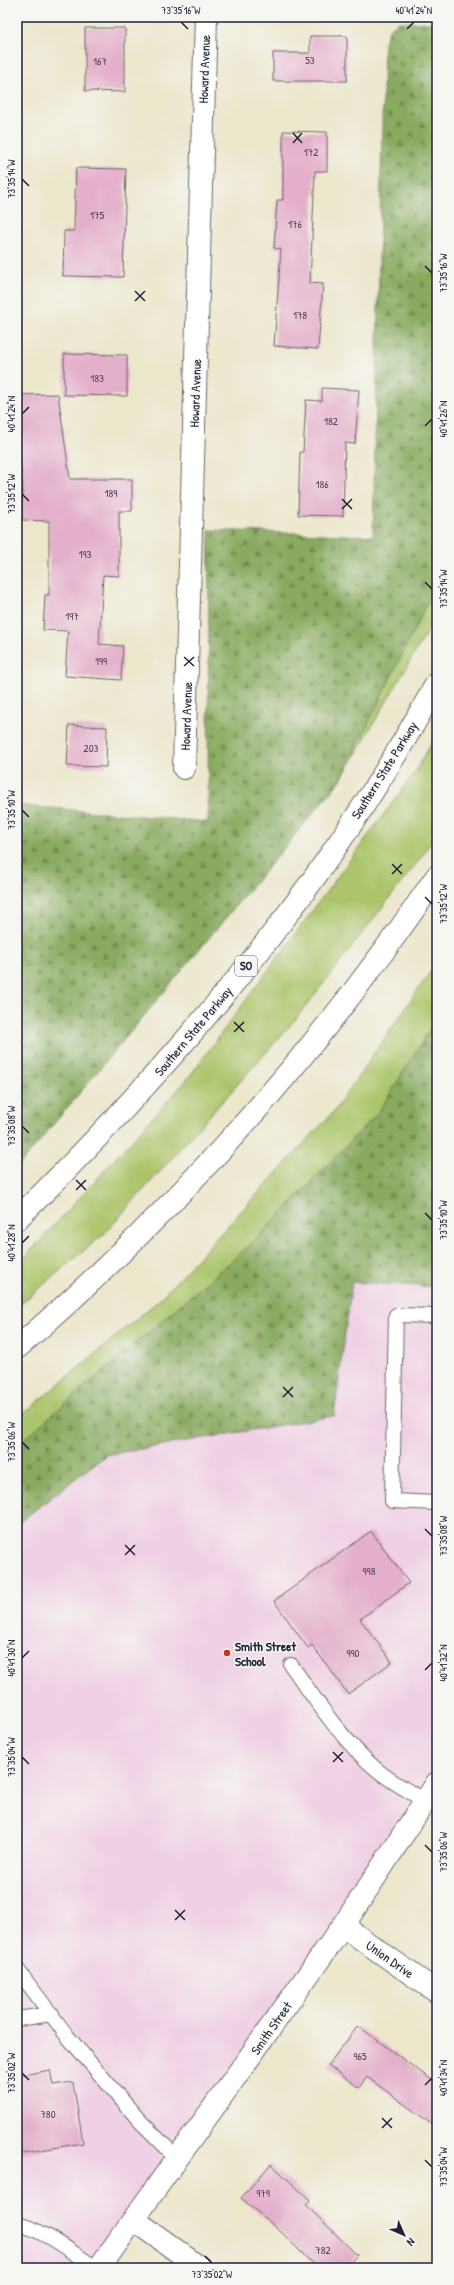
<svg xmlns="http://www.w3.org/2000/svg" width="454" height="2285" font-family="'Patrick Hand',sans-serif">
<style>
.built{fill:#f0d0e4}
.grass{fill:#acc56b;stroke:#677453}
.forest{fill:url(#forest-firs);stroke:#56664d}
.building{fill:#e4afca}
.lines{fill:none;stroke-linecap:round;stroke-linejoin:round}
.lane-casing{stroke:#69676d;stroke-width:16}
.street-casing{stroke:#69676d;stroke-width:24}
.highway-casing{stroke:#69676d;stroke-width:24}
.lane{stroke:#fff;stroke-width:14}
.street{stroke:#fff;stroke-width:22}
.highway{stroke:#fff;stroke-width:22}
.ticks{fill:none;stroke:#22223b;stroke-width:1.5}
.poi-dot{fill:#c8321e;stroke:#f6f6f2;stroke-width:1.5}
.labels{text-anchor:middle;stroke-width:3;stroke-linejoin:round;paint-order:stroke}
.number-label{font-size:11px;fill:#52455f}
.shield{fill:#f6f6f2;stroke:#626272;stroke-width:1}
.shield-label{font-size:12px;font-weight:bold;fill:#22223b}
.street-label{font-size:13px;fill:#22223b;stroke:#f6f6f2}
.poi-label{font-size:13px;font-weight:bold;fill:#22223b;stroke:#f6f6f2;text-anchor:start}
.neatline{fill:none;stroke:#22223b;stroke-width:1.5}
.ticks-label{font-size:10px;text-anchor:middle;fill:#22223b}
</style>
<defs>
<pattern id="forest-firs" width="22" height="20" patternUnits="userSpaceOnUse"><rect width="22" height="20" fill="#89aa5f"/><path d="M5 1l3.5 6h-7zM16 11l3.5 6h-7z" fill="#708a50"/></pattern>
</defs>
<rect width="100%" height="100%" fill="#f6f6f2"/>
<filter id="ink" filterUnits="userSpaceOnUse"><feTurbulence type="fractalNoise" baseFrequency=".025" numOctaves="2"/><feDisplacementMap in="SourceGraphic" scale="8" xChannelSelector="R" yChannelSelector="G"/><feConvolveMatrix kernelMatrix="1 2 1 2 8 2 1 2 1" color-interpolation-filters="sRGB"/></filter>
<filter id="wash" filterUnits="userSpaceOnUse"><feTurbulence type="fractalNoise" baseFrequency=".012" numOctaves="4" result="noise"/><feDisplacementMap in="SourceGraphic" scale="16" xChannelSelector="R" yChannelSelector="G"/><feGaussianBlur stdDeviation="0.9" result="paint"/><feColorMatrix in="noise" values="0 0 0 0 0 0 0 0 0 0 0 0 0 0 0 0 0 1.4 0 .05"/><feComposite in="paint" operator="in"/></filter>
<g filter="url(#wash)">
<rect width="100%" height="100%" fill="#ece6cb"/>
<polygon class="built" points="352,1282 437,1287 437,1783 343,1926 85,2268 17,2268 17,1524 106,1455 334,1416"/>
<g class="grass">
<polygon points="437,583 437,615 340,781"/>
<polygon points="437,733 437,832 423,855 295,1020 105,1233 17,1307 17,1266 186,1081 416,771"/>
<polygon points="437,962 437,1018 378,1113 250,1245 17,1445 17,1419 158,1301 335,1110"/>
</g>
<g class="forest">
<polygon points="399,22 437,23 437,583 340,781 17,1168 17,805 208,822 209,530 373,536 384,43 390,28"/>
<polygon points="437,1018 437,1287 352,1282 334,1416 106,1455 17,1524 17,1445 250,1245 378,1113"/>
</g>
<g id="blocks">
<g class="building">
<polygon points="85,28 125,28 125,92 85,91"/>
<polygon points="310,36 347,36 347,81 273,81 273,53 310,53"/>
<polygon points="283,131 327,132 327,171 315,171 310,283 323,284 318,349 274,346 281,249 274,248 277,200 283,200"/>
<polygon points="76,168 126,169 123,277 63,276 64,231 74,231"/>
<polygon points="64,354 127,355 127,396 64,395"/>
<polygon points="322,388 359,390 355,444 345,443 343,516 298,515 300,452 303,452 306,400 322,401"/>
<polygon points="58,394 70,479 132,479 132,511 119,511 119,576 103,575 99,644 123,646 121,680 65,676 68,631 43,630 45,595 49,595 49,521 22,520 23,484 17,437 17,395"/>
<polygon points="69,725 107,727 106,767 67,766"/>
<polygon points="371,1531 409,1583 360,1619 392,1662 348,1694 312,1645 308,1648 274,1601"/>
<polygon points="358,2026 437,2084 437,2128 367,2077 359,2088 328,2065"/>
<polygon points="50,2070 53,2085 73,2082 83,2143 17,2154 17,2076"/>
<polygon points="271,2164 310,2200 306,2205 357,2255 345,2268 317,2268 281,2232 241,2198"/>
</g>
</g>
</g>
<g filter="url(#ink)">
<use href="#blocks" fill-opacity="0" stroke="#69676d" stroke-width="1"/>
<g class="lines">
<g class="lane-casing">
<g id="lane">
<polyline points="437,1316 396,1315 392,1501 437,1503"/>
<path d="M291,1665C317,1702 342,1740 376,1769C391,1782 409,1791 425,1801"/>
<polyline points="17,1969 68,2037 139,2120 178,2159"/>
<polyline points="17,2019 52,2014"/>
<path d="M17,2224C45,2230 72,2253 96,2268"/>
</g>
</g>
<g class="street-casing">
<g id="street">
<polyline points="184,768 206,17"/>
<polyline points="343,1926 437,1992"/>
<polyline points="135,2220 200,2268"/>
<polyline points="99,2268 343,1926 437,1783"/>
</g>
</g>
<g class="highway-casing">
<g id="highway">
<path d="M17,1219C151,1087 282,938 381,778C401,747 419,715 437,683"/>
<path d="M17,1348C177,1210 318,1051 437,876"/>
</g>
</g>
<use href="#lane" class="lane"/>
<use href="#street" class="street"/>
<use href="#highway" class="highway"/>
</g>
</g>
<path class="ticks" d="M181,22L188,29M407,29L414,22M293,133L302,143M293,143L302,133M22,179L29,186M425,266L432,273M135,291L145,301M135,301L145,291M22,414L29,407M425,426L432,419M22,494L29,501M342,499L352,509M342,509L352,499M425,582L432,589M184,657L194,666M184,666L194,657M22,810L29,817M392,864L402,874M392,874L402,864M425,897L432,904M234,1022L244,1032M234,1032L244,1022M22,1126L29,1133M76,1180L86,1190M76,1190L86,1180M425,1213L432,1220M22,1243L29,1236M283,1387L293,1397M283,1397L293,1387M22,1442L29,1449M425,1529L432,1536M125,1545L135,1555M125,1555L135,1545M22,1658L29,1651M425,1670L432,1663M333,1752L343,1762M22,1757L29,1764M333,1762L343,1752M425,1845L432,1852M175,1910L185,1920M175,1920L185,1910M22,2073L29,2080M425,2085L432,2078M382,2118L392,2128M382,2128L392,2118M425,2160L432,2167M205,2256L212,2263"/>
<circle class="poi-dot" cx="227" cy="1653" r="4"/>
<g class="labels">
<g class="number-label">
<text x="310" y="64">53</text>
<text x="100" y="65">167</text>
<text x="311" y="156">172</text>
<text x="97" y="219">175</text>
<text x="295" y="228">176</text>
<text x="300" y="319">178</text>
<text x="97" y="382">183</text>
<text x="331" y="425">182</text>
<text x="322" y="488">186</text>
<text x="111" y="497">189</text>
<text x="85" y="558">193</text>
<text x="72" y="620">197</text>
<text x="101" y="665">199</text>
<text x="91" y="752">203</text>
<text x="369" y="1575">998</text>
<text x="353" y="1657">990</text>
<text x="360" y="2060">965</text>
<text x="48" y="2118">780</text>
<text x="263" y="2197">979</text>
<text x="323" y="2254">782</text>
</g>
<rect class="shield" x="235" y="956" width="22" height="20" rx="3"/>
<g class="shield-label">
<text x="246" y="970">SO</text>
</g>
<g class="street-label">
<text transform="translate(204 69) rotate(-88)" y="5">Howard Avenue</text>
<text transform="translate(195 393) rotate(-88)" y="5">Howard Avenue</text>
<text transform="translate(186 716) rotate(-88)" y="5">Howard Avenue</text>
<text transform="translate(384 770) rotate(-58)" y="5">Southern State Parkway</text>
<text transform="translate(193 1031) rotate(-50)" y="5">Southern State Parkway</text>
<text transform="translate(390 1959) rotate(35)" y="5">Union Drive</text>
<text transform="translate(271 2028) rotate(-55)" y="5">Smith Street</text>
</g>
<g class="poi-label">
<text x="235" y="1651">Smith Street<tspan x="235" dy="15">School</tspan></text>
</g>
</g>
<rect width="454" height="2285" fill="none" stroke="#f6f6f2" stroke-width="44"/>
<g transform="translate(404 2235) rotate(135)" stroke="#f6f6f2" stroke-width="3" paint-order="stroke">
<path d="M0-3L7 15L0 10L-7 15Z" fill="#22223b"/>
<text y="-6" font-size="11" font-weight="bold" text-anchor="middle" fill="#22223b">N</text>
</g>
<rect x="22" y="22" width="410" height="2241" class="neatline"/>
<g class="ticks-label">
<text x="181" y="14">73°35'16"W</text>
<text x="414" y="14">40°41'24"N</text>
<text transform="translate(11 179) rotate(-90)" y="4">73°35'14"W</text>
<text transform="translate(443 273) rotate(-90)" y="4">73°35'16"W</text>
<text transform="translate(11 414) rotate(-90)" y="4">40°41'24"N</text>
<text transform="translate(443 419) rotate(-90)" y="4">40°41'26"N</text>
<text transform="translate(11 494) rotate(-90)" y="4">73°35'12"W</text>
<text transform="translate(443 589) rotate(-90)" y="4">73°35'14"W</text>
<text transform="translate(11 810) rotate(-90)" y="4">73°35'10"W</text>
<text transform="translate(443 904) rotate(-90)" y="4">73°35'12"W</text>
<text transform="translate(11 1126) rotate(-90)" y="4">73°35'08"W</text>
<text transform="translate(443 1220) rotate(-90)" y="4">73°35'10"W</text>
<text transform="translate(11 1243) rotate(-90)" y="4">40°41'28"N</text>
<text transform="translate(11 1442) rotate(-90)" y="4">73°35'06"W</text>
<text transform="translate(443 1536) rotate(-90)" y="4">73°35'08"W</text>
<text transform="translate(11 1658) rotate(-90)" y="4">40°41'30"N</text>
<text transform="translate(443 1663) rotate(-90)" y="4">40°41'32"N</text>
<text transform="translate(11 1757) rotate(-90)" y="4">73°35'04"W</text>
<text transform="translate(443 1852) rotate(-90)" y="4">73°35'06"W</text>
<text transform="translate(11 2073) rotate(-90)" y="4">73°35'02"W</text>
<text transform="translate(443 2078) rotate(-90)" y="4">40°41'34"N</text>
<text transform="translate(443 2167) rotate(-90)" y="4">73°35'04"W</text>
<text x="212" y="2278">73°35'02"W</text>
</g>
</svg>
